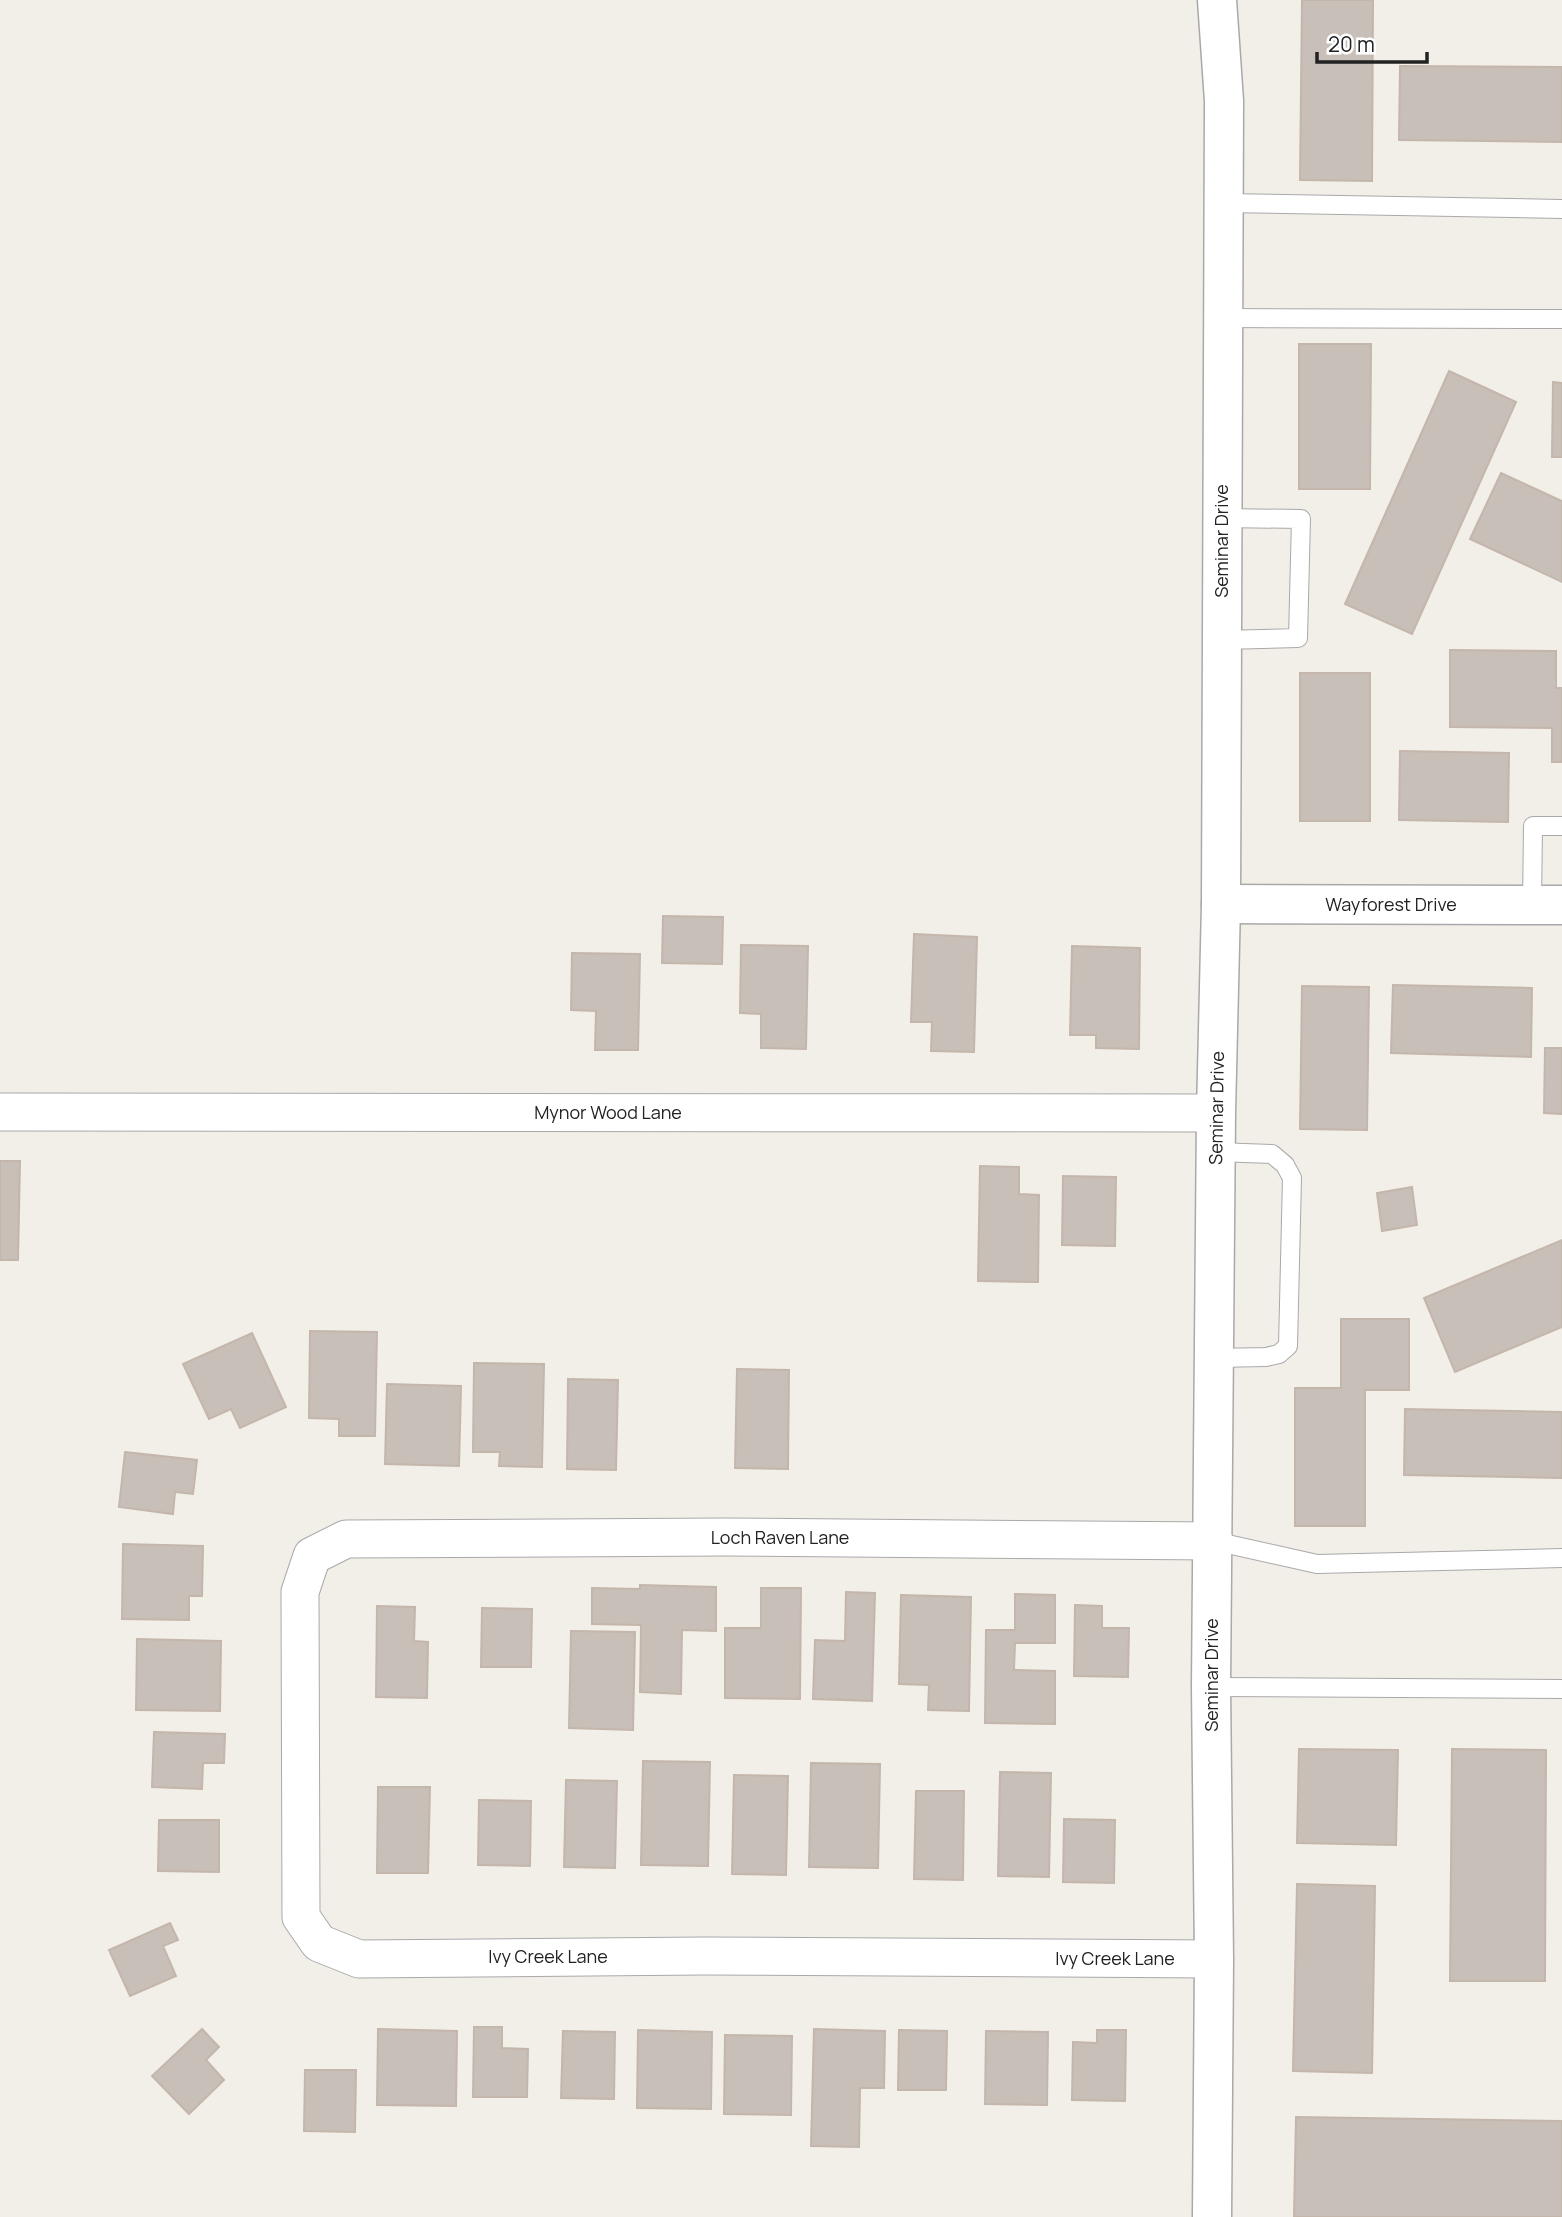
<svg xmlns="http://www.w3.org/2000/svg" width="1562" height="2217" font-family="Manrope,sans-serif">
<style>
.building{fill:#c7bfb8;stroke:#c4b6ab;stroke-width:2}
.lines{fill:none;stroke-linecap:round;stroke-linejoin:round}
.service-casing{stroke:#a9a9a9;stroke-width:20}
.minor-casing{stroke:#a9a9a9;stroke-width:39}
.tertiary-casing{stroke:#a9a9a9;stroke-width:41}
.service{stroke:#fff;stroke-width:18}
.minor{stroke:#fff;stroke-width:37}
.tertiary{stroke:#fff;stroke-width:38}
.labels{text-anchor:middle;stroke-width:5;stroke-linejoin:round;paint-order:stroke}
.street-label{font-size:18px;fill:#222;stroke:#fff}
</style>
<rect width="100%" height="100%" fill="#f2efe9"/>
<g class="building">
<polygon points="1302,0 1373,0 1372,181 1300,180"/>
<polygon points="1400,66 1562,67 1562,142 1399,140"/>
<polygon points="1299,344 1371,344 1370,489 1299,489"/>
<polygon points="1449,371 1516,402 1412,634 1345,604"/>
<polygon points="1553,382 1562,383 1562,457 1552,457"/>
<polygon points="1501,473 1562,501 1562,582 1470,539"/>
<polygon points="1450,650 1556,651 1556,688 1562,688 1562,762 1552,762 1552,728 1450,727"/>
<rect x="1300" y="673" width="70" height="148"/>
<polygon points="1400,751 1509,753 1508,822 1399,820"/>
<polygon points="663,916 723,917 722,964 662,963"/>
<polygon points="914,934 977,937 974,1052 931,1051 932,1022 911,1022"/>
<polygon points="741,945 808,946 806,1049 761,1048 761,1014 740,1013"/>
<polygon points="1072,946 1140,948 1139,1049 1096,1048 1096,1035 1070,1035"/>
<polygon points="572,953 640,954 638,1050 595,1050 596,1011 571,1010"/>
<polygon points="1393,985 1532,988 1531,1057 1391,1053"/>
<polygon points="1302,986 1369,987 1367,1130 1300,1129"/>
<polygon points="1545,1048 1562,1048 1562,1114 1544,1113"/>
<polygon points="0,1161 20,1161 18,1260 0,1260"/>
<polygon points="980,1166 1019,1167 1019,1194 1039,1195 1038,1282 978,1281"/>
<polygon points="1063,1176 1116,1177 1115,1246 1062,1245"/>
<polygon points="1412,1187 1417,1225 1382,1231 1377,1193"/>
<polygon points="1562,1240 1562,1327 1455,1372 1424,1298"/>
<polygon points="1341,1319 1409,1319 1409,1390 1365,1390 1365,1526 1295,1526 1295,1388 1341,1388"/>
<polygon points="310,1331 377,1332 375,1436 339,1436 339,1419 309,1418"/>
<polygon points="252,1333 286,1407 240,1428 231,1409 209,1419 183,1364"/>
<polygon points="474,1363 544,1364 542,1467 499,1466 500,1452 473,1452"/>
<polygon points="737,1369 789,1370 788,1469 735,1468"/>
<polygon points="568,1379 618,1380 616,1470 567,1469"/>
<polygon points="387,1384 461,1386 459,1466 385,1464"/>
<polygon points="1405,1409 1562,1412 1562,1478 1404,1475"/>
<polygon points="125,1452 197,1460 193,1494 175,1492 173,1514 119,1507"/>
<polygon points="123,1544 203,1546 202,1596 189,1596 189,1620 122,1619"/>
<polygon points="640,1585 716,1587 716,1631 682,1630 681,1694 640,1692 641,1625 592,1624 592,1588 640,1589"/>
<polygon points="761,1588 801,1588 800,1699 725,1698 725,1628 761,1628"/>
<polygon points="846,1592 875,1593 872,1701 813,1699 815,1640 845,1641"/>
<polygon points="1015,1594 1055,1595 1055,1643 1015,1643 1014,1670 1055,1671 1055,1724 985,1723 986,1630 1015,1630"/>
<polygon points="901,1595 971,1597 969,1711 928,1710 929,1685 899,1684"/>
<polygon points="1075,1605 1102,1606 1102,1628 1129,1628 1128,1677 1074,1676"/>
<polygon points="377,1606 415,1607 414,1641 428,1642 427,1698 376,1697"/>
<polygon points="482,1608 532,1609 531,1667 481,1667"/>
<polygon points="571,1631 635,1632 633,1730 569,1728"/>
<polygon points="137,1639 221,1641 220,1711 136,1710"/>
<polygon points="154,1732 225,1734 224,1763 203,1763 202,1789 152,1787"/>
<polygon points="1299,1749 1398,1750 1396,1845 1297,1843"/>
<polygon points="1452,1749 1546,1750 1545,1981 1450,1981"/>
<polygon points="643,1761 710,1762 708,1866 641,1865"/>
<polygon points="811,1763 880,1764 878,1868 809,1867"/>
<polygon points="1000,1772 1051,1773 1049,1877 998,1876"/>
<polygon points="734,1775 788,1776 786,1875 732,1874"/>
<polygon points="566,1780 617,1781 615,1868 564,1867"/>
<polygon points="378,1787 430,1787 428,1873 377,1873"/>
<polygon points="916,1791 964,1791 963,1880 914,1879"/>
<polygon points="479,1800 531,1801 530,1866 478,1865"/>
<polygon points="1064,1819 1115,1820 1114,1883 1063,1882"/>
<polygon points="159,1820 219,1820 219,1872 158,1871"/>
<polygon points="1297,1884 1375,1886 1372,2073 1293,2071"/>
<polygon points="170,1923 178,1940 163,1946 176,1976 130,1996 109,1950"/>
<polygon points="474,2027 502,2027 502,2048 528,2049 527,2097 473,2097"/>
<polygon points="202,2029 219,2047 206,2060 224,2080 189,2114 152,2076"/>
<polygon points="378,2029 457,2031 456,2106 377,2105"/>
<polygon points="814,2029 885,2031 884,2088 860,2088 859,2147 811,2146"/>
<polygon points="638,2030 712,2032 711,2109 637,2108"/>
<polygon points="899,2030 947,2031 946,2090 898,2090"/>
<polygon points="1097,2030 1126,2030 1125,2101 1072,2100 1073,2042 1097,2043"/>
<polygon points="563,2031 615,2032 614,2099 561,2098"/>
<polygon points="986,2031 1048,2032 1047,2105 985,2104"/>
<polygon points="725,2035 792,2036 791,2115 724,2114"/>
<polygon points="305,2070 356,2070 355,2132 304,2131"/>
<polygon points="1296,2117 1562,2121 1562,2217 1294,2217"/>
</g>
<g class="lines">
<g class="service-casing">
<g id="service">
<polyline points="1223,203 1562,209"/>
<polyline points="1223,318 1562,319"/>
<polyline points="1222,640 1298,638 1301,519 1222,518"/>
<polyline points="1532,905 1533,826 1562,826"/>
<polyline points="1215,1358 1266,1357 1279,1354 1288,1346 1292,1178 1285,1165 1272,1154 1216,1152"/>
<polyline points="1214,1541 1317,1564 1562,1558"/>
<polyline points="1211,1687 1562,1689"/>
</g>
</g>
<g class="minor-casing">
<g id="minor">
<polyline points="0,1112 1216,1113"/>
<polyline points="1214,1541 724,1537 346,1539 312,1556 300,1592 301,1917 319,1943 359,1959 703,1956 1214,1959"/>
</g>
</g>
<g class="tertiary-casing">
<g id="tertiary">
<polyline points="1221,904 1562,905"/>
<polyline points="1212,2217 1214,1959 1211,1687 1216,1113 1221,904 1224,101 1217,0"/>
</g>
</g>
<use href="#service" class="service"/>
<use href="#minor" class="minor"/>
<use href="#tertiary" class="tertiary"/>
</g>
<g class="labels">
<g class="street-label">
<text transform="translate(1222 541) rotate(-90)" y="6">Seminar Drive</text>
<text x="1391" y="911">Wayforest Drive</text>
<text transform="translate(1217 1108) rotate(-89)" y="6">Seminar Drive</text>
<text x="608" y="1119">Mynor Wood Lane</text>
<text x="780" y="1544">Loch Raven Lane</text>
<text transform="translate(1212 1675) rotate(-90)" y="6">Seminar Drive</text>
<text x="548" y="1963">Ivy Creek Lane</text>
<text x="1115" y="1965">Ivy Creek Lane</text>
</g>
</g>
<path d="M1317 52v10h110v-10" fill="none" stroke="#222222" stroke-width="3.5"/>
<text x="1328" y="52" font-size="21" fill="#222222" stroke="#ffffff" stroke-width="5" paint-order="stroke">20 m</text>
</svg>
